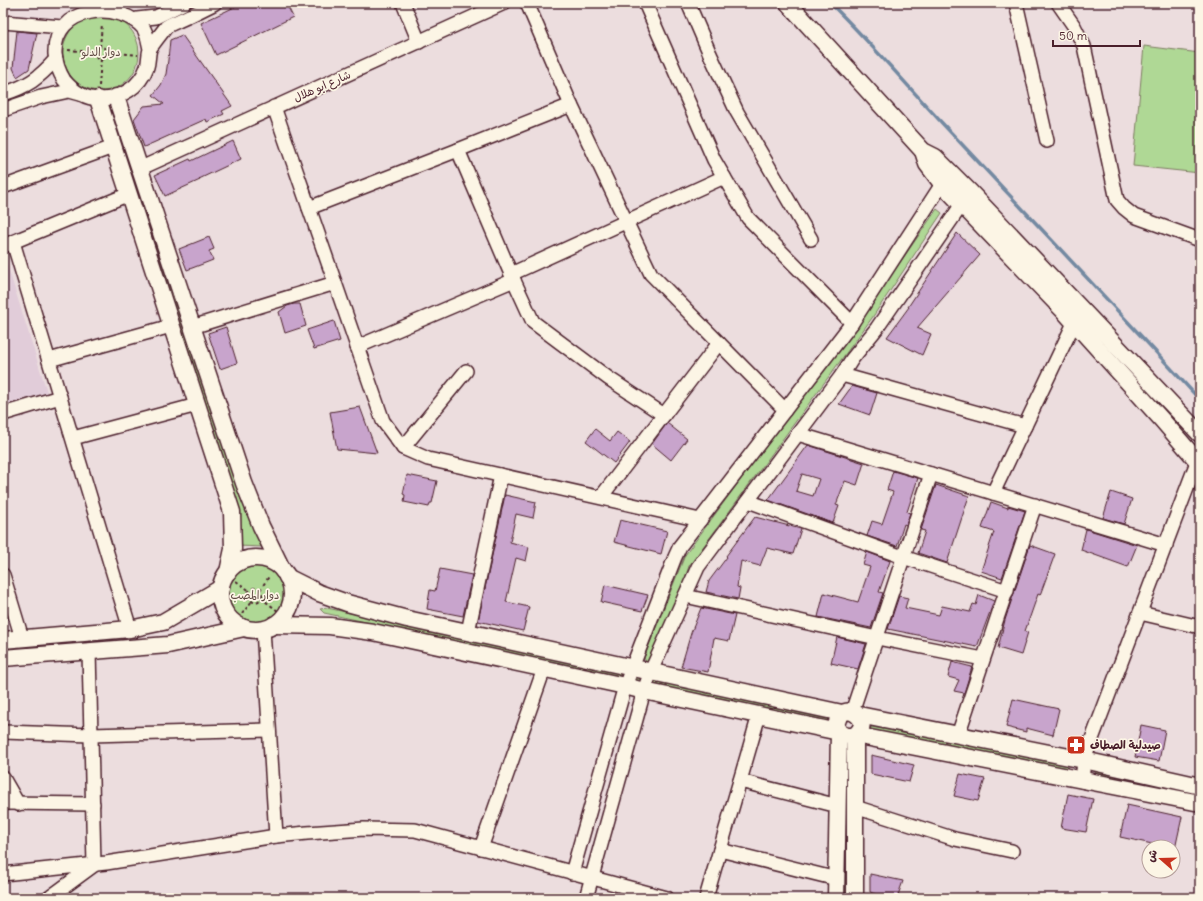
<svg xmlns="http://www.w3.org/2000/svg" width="1203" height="901" font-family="Delius,'Playpen Sans Arabic',sans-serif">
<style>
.built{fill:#e1ccd9}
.green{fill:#afd895;stroke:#7c7c60}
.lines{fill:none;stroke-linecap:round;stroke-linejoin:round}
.stream{stroke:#7389a1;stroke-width:3.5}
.building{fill:#c8a4cc;stroke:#4a1f2b;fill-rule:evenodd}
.minor-casing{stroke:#4a1f2b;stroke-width:16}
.major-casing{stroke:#4a1f2b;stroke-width:19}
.path{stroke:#4a1f2b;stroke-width:2;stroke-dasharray:3 3;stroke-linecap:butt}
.minor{stroke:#fcf5e5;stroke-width:13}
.major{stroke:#fcf5e5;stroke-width:16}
.labels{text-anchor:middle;stroke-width:3.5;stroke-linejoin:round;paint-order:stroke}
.park-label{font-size:11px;fill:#634d46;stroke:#fcf5e5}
.street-label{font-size:11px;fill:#4a1f2b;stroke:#fcf5e5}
.poi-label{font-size:11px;font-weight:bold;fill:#4a1f2b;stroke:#fcf5e5;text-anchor:start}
</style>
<rect width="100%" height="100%" fill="#ecddde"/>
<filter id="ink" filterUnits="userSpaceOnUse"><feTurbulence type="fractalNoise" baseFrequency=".025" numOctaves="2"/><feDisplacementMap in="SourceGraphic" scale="8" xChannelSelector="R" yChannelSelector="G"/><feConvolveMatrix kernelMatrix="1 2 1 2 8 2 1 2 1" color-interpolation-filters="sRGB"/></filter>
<g filter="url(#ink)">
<polygon class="built" points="6,261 47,392 3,406 3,262"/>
<g class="green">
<circle cx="101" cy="53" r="38"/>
<polygon points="1144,46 1200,53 1200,173 1133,166"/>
<polygon points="110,111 113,113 207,393 240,497 249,518 265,547 237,546 240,515"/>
<polygon points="937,209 942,213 872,318 689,566 657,662 654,665 647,663 644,658 685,555 789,414 865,313"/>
<circle cx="256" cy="595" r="30"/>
<polygon points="327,608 828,716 827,722 389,627 324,613 320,609"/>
<polygon points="872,727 1066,764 1068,767 1064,772 866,730"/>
<polygon points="846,760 851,765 849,898 842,898"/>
<polygon points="1096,770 1200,792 1200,799 1096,777 1095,774"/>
</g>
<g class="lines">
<path class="stream" d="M830,3C869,41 905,83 942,123C1028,215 1115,307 1200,400"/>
</g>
<g class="building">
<polygon points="243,3 286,3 293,17 216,55 201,23"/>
<polygon points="17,31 37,33 29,69 17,77 13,68"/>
<polygon points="182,35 232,106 222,111 224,114 207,122 206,119 144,147 134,119 144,106 164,104 153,95 161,85 166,74 168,60 170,40"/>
<polygon points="233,141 241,159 199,179 200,180 165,196 155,175 190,159 191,161"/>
<polygon points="957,233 980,255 917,328 931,334 922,355 887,337 909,307 908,307"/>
<polygon points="209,237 214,249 209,251 213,260 187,270 179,249"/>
<polygon points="294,304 300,304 306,326 285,333 279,312 287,306"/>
<polygon points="334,321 340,341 314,349 307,330"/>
<polygon points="226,327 237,363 220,369 208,333"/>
<polygon points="852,386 877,393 870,415 839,404"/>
<polygon points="360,407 377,453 337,449 330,412"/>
<polygon points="667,423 687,439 671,460 652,444"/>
<polygon points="595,429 610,441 617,432 630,442 614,463 586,441"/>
<path d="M808,445L864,463L857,485L845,481L836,505L839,506L833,523L768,500ZM802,474L819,479L813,496L796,491Z"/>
<polygon points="893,471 918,478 907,512 910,513 906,525 904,524 897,546 867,536 872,521 882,524 893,492 887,490"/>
<polygon points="407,475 437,481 432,503 430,503 429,507 404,502 405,495 403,494"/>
<polygon points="936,485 969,496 947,563 918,553 925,531 921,530"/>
<polygon points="1111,492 1132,499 1124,524 1103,518"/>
<polygon points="505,495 536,502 533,518 516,514 510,542 529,547 526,561 516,558 506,602 529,607 523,631 478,621"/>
<polygon points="991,502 1008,508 1008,506 1025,511 1002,578 981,571 994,532 982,528"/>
<polygon points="755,517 801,529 793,554 767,548 760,566 741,561 737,587 740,588 738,599 706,592 709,581 727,557 726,556"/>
<polygon points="620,520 667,531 661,554 614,542"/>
<polygon points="1086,529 1137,545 1128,567 1081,550"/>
<polygon points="1030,545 1055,554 1040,595 1038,594 1025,631 1028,632 1021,655 998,648 1005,620"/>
<polygon points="867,552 890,561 879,592 883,593 871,628 818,617 824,593 858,602 870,567 863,565"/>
<polygon points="440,569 472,575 463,616 427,609 430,590 435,591"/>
<polygon points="605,585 648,595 642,611 601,602"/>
<polygon points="979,595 994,601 977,647 888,629 899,596 908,598 905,608 939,615 942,606 970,612 973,604 976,605"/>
<polygon points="701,608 735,615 729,641 714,638 708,672 681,667 691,633"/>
<polygon points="837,637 866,644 858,669 831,663"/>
<polygon points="952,662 972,667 964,693 954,691 959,680 948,677"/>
<polygon points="1013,699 1059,709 1053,735 1026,728 1026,732 1006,727"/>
<polygon points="1141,725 1165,730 1159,761 1135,757"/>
<polygon points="871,755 914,765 909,782 871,774"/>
<polygon points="960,774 985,779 978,801 954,796"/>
<polygon points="1068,794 1093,799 1086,832 1061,828"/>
<polygon points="1127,805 1182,817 1175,849 1173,849 1173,847 1166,847 1120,837"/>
<polygon points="870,874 903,881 897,898 885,898 870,892"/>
</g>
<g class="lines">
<g class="minor-casing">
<g id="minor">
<polyline points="403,3 419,42"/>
<polyline points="527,3 571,105 651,274 785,410"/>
<polyline points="645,3 714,160 748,218 852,323"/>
<polyline points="688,3 710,54 737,112 811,239"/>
<polyline points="1016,3 1047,141"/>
<polyline points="1058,3 1074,26 1084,46 1117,200 1124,208 1134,216 1200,240"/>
<polyline points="137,19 156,17 184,3"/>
<polyline points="3,22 62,27"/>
<path d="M150,49C149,42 147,35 144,29C120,0 53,5 55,54C56,63 59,72 64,80C73,91 86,99 100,99C121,99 140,87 147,67C149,61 148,55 150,49C151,46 164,30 166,27C170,24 176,22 180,20C192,15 203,9 215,3"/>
<path d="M3,94C28,86 38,79 56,59"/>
<polyline points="571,105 458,150 511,274 533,322 608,378 664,415"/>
<polyline points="274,107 383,421 403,448 428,459 700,520"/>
<polyline points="3,110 41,97 69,91 80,94"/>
<polyline points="139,169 504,3"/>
<polyline points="3,187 113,147"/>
<polyline points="309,208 458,150"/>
<polyline points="13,242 130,629"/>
<polyline points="3,246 129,194"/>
<polyline points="511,274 724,177"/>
<polyline points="192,327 335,283"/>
<polyline points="357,347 514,280"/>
<polyline points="49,360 171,326"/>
<polyline points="842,375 1025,426"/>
<polyline points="3,414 60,397"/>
<polyline points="798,434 1166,545"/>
<polyline points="73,438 197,405"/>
<polyline points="403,448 466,371"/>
<polyline points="993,493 1074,323"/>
<polyline points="601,497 719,343"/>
<polyline points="748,501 903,557 1007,591"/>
<polyline points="3,575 22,638"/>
<polyline points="685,596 877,638 983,659"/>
<polyline points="1140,613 1200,627"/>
<polyline points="263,629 276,836"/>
<polyline points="468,632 501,475"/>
<polyline points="852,712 931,474"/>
<polyline points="3,732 91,735 269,730"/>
<polyline points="958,735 1035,505"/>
<polyline points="3,778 18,804"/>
<polyline points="740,781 838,806"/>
<polyline points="1082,781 1084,760 1200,454"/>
<polyline points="3,803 93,804"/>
<polyline points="855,807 955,839 1012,851"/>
<polyline points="481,848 544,669"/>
<polyline points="720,850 837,879"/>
<polyline points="572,873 625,686 675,557 680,546 852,323 942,184 948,177"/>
<polyline points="3,874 106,863 276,836 307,833 364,829 415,830 667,898"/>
<polyline points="49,898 94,865 89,651"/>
<polyline points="586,898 644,691 651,671 698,567 842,375 852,359 877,328 967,197"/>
<polyline points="706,898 759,715"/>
</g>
</g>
<g class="major-casing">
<g id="major">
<polyline points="788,3 923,151 935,157 971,193 1200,434"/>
<polyline points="98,4 98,3"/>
<polyline points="119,7 120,3"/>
<polyline points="116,97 244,483 261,526 283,571"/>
<polyline points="98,99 232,512 233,549 228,572"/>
<polyline points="923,151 927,164 942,184 1062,309 1162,420 1200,464"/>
<circle cx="256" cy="594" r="36"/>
<polyline points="287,577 319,593 347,603 407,619 842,713"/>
<polyline points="274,625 330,626 373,632 625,686 644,691 839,732 836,898"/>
<polyline points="3,640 130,629 163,622 221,588"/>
<polyline points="3,658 168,645 244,628"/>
<polyline points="859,715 1084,760 1200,786"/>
<path d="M855,898V735C876,719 842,699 837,722C834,733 846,738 855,735L1200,803"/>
</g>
</g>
<g class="path">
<circle cx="101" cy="53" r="6"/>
<polyline points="100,47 102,24"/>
<polyline points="68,50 95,52"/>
<polyline points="107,52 138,55"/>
<polyline points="99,86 101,59"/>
<polyline points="236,581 250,591"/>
<circle cx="255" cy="595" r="7"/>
<polyline points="260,590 270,575"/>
<polyline points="261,598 278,611"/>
<polyline points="242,614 252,601"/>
</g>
<use href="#minor" class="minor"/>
<use href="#major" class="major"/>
</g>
</g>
<defs>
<g id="pharmacy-square" transform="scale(1)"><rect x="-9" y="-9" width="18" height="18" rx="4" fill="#c8321e" stroke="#fcf5e5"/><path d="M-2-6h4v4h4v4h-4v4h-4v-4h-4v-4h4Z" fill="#fff"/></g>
</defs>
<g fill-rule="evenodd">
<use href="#pharmacy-square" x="1076" y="745"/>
</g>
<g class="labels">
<g class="park-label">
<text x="101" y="56">دوار الدلو</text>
<text x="255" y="599">دوار المصب</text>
</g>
<g class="street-label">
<text transform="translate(322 86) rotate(-24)" y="4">شارع ابو هلال</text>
</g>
<g class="poi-label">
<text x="1090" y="749">صيدلية الصطاف</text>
</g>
</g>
<rect width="1203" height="901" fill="none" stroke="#fcf5e5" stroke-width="16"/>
<rect x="8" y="8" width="1187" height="885" fill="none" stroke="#4a1f2b" stroke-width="1.5" filter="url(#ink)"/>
<g transform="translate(1161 859) rotate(290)"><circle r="19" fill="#fcf5e5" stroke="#b59f9b"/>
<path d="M0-3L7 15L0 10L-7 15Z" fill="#c8321e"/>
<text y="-6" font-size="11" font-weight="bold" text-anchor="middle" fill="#4a1f2b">ش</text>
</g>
<path d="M1053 40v6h87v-6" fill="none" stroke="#4a1f2b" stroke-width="2"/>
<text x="1059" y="40" font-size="12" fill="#4a1f2b" stroke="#fcf5e5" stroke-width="3" paint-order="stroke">50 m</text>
</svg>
